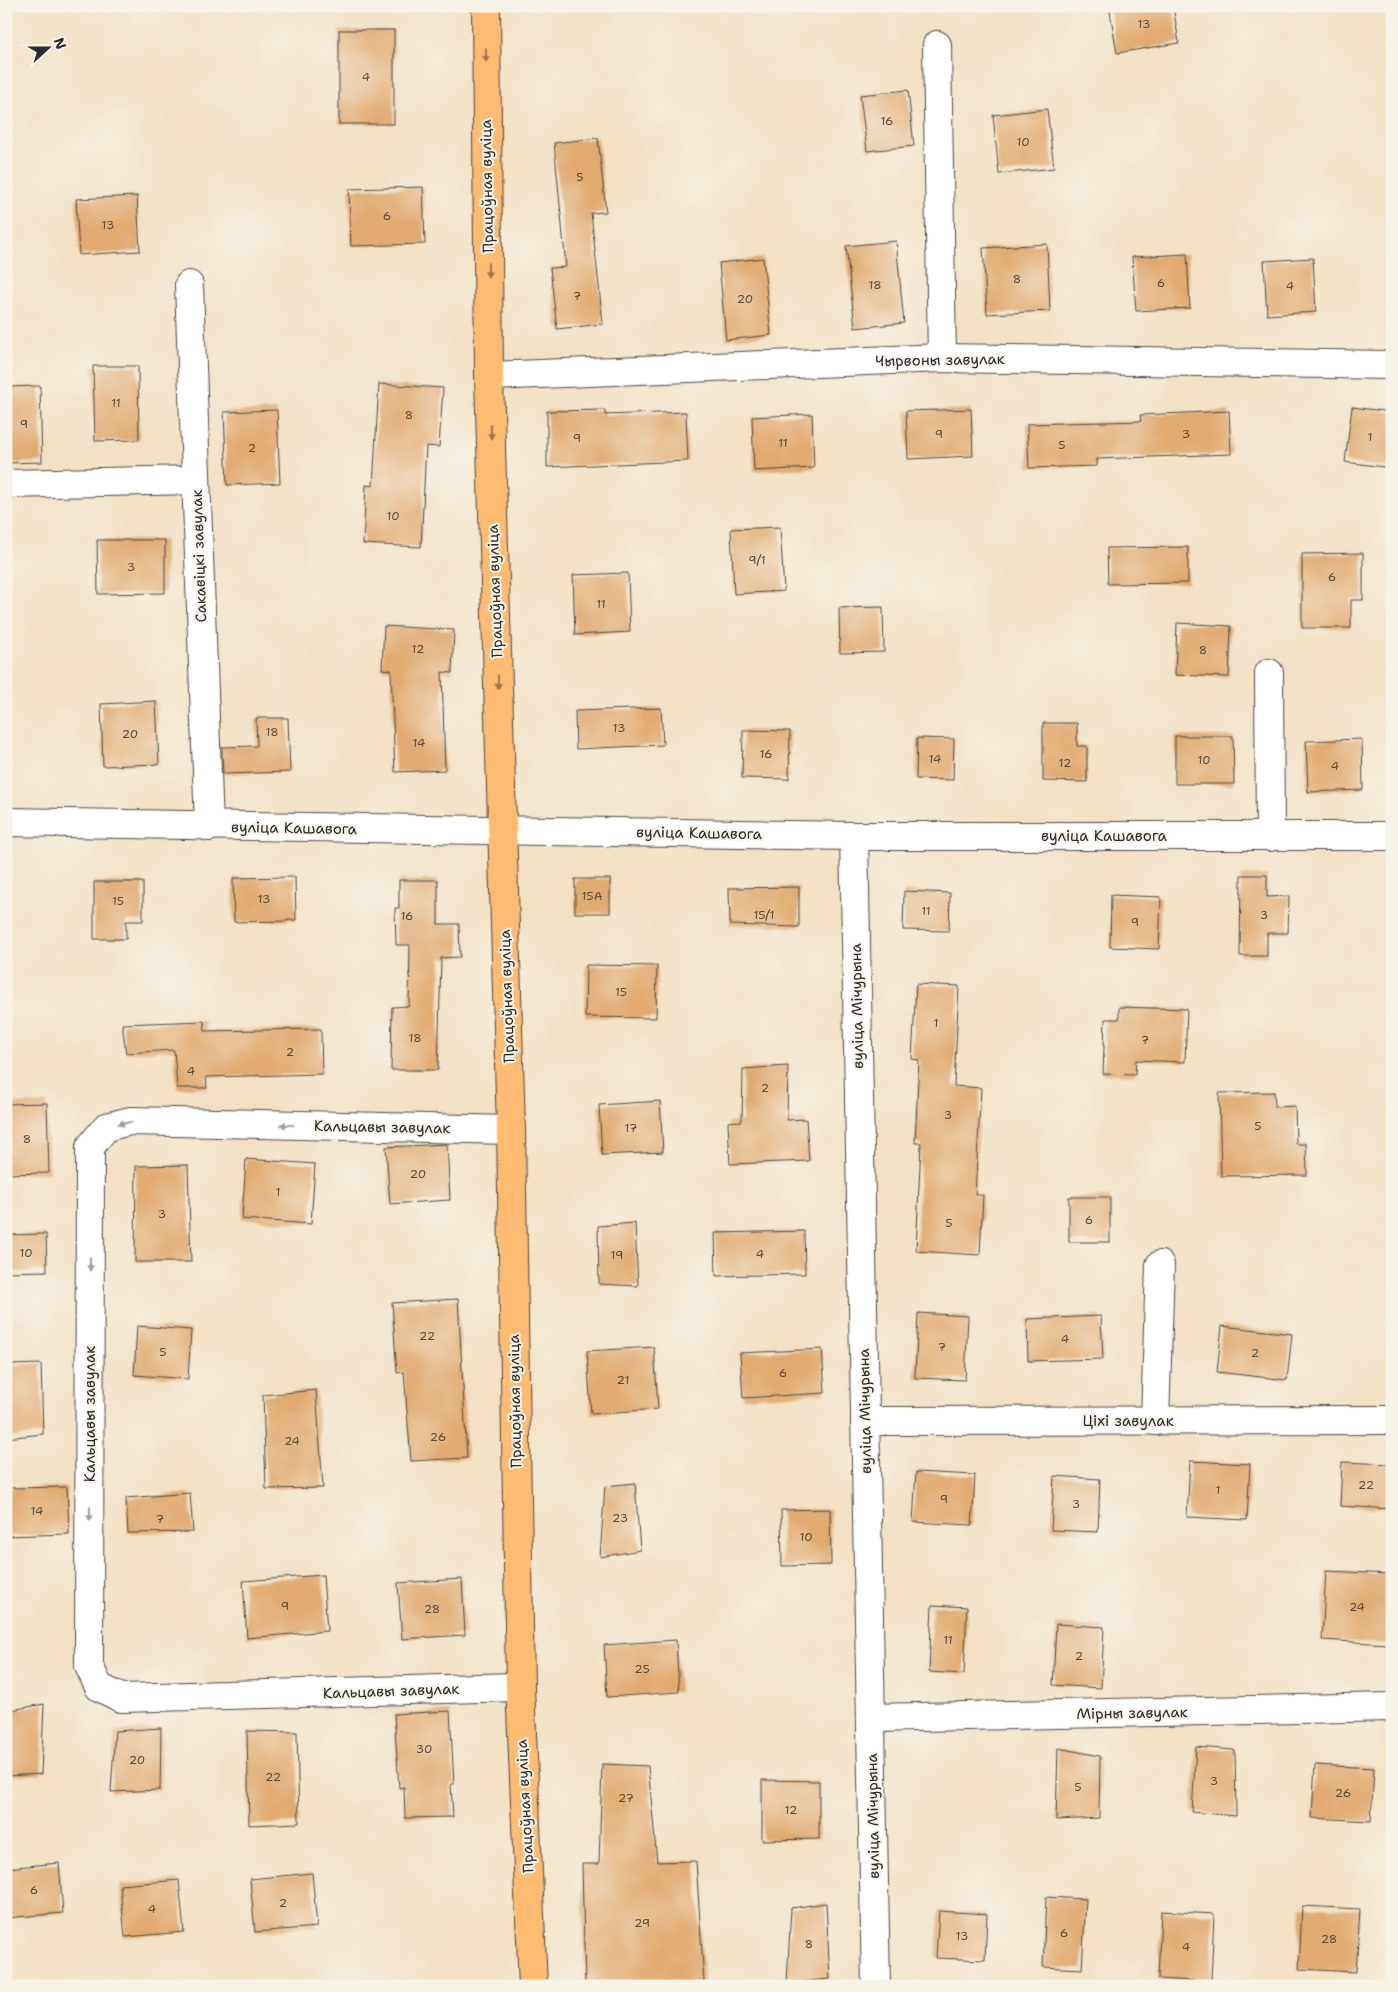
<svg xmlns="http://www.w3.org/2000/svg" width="1398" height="1992" font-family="'Shantell Sans',sans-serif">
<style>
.building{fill:#e1aa71}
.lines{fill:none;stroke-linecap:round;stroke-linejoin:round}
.minor-casing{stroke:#494642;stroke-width:30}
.major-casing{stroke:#494642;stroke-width:30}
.minor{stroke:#fff;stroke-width:28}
.major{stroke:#ffbb71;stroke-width:28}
.oneway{fill:#95734e}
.oneway2{fill:#a0a0a0}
.labels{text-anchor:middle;stroke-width:4;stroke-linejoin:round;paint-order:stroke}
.number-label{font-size:12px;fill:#584b3c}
.street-label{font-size:15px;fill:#2b2b2b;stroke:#f7f3e8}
</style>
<rect width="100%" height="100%" fill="#f7f3e8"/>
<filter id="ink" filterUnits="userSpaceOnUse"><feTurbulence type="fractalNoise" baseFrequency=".02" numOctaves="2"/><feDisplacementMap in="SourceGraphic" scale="10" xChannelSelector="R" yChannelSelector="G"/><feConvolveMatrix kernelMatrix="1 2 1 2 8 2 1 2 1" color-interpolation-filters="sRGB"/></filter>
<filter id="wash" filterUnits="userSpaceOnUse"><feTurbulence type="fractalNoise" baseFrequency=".0096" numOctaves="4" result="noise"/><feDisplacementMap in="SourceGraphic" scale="20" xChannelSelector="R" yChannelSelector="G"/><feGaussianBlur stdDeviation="1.12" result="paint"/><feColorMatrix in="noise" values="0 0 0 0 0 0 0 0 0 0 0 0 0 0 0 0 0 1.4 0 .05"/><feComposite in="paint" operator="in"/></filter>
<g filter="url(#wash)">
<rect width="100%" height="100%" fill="#f2e1c4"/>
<g id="blocks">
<g class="building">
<polygon points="1109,6 1173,6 1179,43 1117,53"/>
<rect x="339" y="30" width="55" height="94"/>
<polygon points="908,90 914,146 867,151 860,95"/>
<polygon points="1047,109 1054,168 999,174 993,115"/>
<polygon points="598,138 606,212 591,213 603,324 557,329 550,268 566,267 554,143"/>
<polygon points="423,187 425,244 351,246 349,189"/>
<polygon points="137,196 140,251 79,255 76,199"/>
<polygon points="896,241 904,323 855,328 846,246"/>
<polygon points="1047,244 1050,311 987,314 983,248"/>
<polygon points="1187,254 1190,308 1136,311 1132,257"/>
<polygon points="763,258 771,335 726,340 719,263"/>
<polygon points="1313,258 1316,312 1267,315 1264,261"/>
<polygon points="93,366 138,366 139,440 95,441"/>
<polygon points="379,384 443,388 439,447 426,446 421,547 363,544 366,485 373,486"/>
<polygon points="40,386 42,462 6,463 6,387"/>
<polygon points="1352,407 1392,412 1392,468 1345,462"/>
<polygon points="971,409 973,456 908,459 906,411"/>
<polygon points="277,410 280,483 227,485 224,412"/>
<polygon points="605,410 605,415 686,412 688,461 547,467 547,411"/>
<polygon points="1229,411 1231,454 1097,459 1097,466 1029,468 1027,424 1141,421 1140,415"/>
<polygon points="812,414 814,468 754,471 752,417"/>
<polygon points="780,527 784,591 734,594 731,529"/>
<polygon points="97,540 165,540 165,593 98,594"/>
<polygon points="1188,547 1188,583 1108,584 1107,548"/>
<polygon points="1363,553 1363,600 1351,600 1351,628 1302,628 1302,554"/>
<polygon points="628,573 630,632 575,635 573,575"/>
<polygon points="883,607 884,652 840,653 839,608"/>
<polygon points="1177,623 1231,626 1229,677 1175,675"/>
<polygon points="384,626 454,630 452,673 442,672 445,770 395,772 391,670 382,669"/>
<polygon points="156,701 159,764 103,766 101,704"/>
<polygon points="661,708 663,745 576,749 575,711"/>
<polygon points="256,718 288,718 290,772 223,774 222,747 257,746"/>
<polygon points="1043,723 1077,723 1077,746 1087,746 1087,782 1043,781"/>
<polygon points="743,730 790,731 789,779 742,778"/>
<polygon points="1175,736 1233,736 1234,784 1175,784"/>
<polygon points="917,738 954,739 953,780 916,779"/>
<polygon points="1362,739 1363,790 1308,792 1306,741"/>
<polygon points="1241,875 1267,875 1267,897 1289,896 1288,933 1267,933 1267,956 1240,956"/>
<polygon points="295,877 296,920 287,920 287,921 234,922 233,878"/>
<rect x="575" y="879" width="35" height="34"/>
<polygon points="399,880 438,880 438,924 459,924 460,957 441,958 438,1070 391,1070 392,1007 409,1006 410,945 396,945 395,908 399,908"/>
<polygon points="94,882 143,882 143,921 126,921 126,939 94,939"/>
<polygon points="799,887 799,927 730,925 729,888"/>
<polygon points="904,891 950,893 949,931 903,930"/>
<polygon points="1111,895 1161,897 1159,949 1110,947"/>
<polygon points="586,965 657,966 656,1018 585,1017"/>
<polygon points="916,984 959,986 954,1086 981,1088 975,1195 983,1195 980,1255 916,1251 921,1143 915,1143 919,1060 912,1059"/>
<polygon points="1119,1007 1187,1009 1185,1062 1136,1060 1135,1075 1103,1074 1105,1019 1119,1019"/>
<polygon points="204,1021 205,1031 321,1029 322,1074 206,1077 207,1088 177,1088 174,1050 126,1053 122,1024"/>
<polygon points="788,1066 787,1120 806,1119 809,1161 730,1164 728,1122 742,1121 743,1069"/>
<polygon points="1274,1092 1275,1107 1295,1106 1296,1144 1306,1144 1307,1175 1221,1176 1219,1093"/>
<polygon points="660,1101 663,1152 602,1155 599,1105"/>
<polygon points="47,1103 49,1173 6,1174 6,1104"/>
<polygon points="447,1144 450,1200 390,1204 386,1147"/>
<polygon points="246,1159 315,1164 311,1224 242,1219"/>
<polygon points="188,1165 191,1262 135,1262 136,1166"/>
<rect x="1069" y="1197" width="41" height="45"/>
<polygon points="635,1223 638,1286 599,1284 598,1226"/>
<polygon points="804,1231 805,1274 716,1276 715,1233"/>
<polygon points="46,1234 47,1271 6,1272 6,1235"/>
<polygon points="458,1299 467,1458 411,1461 404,1372 397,1373 392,1303"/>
<polygon points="918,1313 968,1316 965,1380 915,1378"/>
<polygon points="1101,1316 1103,1359 1028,1361 1027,1319"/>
<polygon points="137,1326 191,1330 188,1379 134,1375"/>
<polygon points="1222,1326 1292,1334 1287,1380 1217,1372"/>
<polygon points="654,1347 658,1409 591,1414 587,1351"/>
<polygon points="822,1349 825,1393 743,1398 740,1353"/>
<polygon points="41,1364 43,1434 6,1438 6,1365"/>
<polygon points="316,1390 323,1488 266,1489 263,1395"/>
<polygon points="1190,1461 1250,1464 1247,1520 1187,1517"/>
<polygon points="1342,1462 1392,1464 1392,1509 1340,1506"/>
<polygon points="916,1472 975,1475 972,1525 913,1522"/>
<polygon points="1054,1476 1100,1479 1098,1532 1051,1530"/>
<polygon points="635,1483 640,1550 600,1557 605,1486"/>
<polygon points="67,1487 69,1534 6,1536 6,1488"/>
<polygon points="190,1493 193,1532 128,1533 126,1498"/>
<polygon points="830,1509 831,1565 782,1566 781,1510"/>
<polygon points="1326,1571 1391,1574 1387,1644 1322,1640"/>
<polygon points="323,1575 327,1631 247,1638 243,1581"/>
<polygon points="462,1579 465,1635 402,1639 398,1583"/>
<polygon points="932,1605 967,1607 964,1674 929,1672"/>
<polygon points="1056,1624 1104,1627 1101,1688 1053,1685"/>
<polygon points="676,1640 679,1692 607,1697 604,1645"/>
<polygon points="44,1704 41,1774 6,1776 6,1711"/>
<polygon points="450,1711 454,1784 451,1784 453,1817 405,1818 404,1787 399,1788 394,1714"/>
<polygon points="161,1728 160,1790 111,1792 115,1731"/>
<polygon points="247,1731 297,1732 299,1823 249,1825"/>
<polygon points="1196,1747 1235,1750 1236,1816 1192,1812"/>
<polygon points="1058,1748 1100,1756 1099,1818 1056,1820"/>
<polygon points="602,1764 648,1766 657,1862 696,1861 704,1982 663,1986 585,1986 582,1864 599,1864"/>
<polygon points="1315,1765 1374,1768 1371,1821 1312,1818"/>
<polygon points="762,1780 819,1781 819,1839 762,1840"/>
<polygon points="59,1863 63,1913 6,1918 6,1868"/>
<polygon points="312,1873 317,1927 255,1932 250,1879"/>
<polygon points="179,1880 184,1932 125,1937 120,1885"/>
<polygon points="1046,1897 1086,1899 1082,1969 1043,1967"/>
<polygon points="826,1903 830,1979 787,1983 791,1908"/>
<polygon points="1302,1906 1360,1909 1356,1972 1299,1969"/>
<polygon points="939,1911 987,1914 985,1960 936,1958"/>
<polygon points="1161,1911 1214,1914 1211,1982 1158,1979"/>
</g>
</g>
</g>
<g filter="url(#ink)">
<use href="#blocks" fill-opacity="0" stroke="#494642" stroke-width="1"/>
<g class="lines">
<g class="minor-casing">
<g id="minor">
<polyline points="937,45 942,358"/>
<polyline points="189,285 209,827"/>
<polyline points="489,376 942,358 1392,365"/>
<polyline points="6,484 196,480"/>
<polyline points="1269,673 1270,837"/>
<polyline points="6,822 854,836 1392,836"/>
<polyline points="854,836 876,1986"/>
<polyline points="511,1130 130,1121 106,1127 90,1147 89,1666 99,1687 121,1698 520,1687"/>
<polyline points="865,1421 1392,1420"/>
<polyline points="1155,1421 1160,1265"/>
<polyline points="872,1718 1392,1707"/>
</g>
</g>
<g class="major-casing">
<polyline id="major" points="486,6 489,376 511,1130 520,1687 533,1986"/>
</g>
<use href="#minor" class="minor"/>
<use href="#major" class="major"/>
</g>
<defs><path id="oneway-solid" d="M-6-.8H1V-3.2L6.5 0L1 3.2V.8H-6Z" transform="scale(1.25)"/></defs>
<g class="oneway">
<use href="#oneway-solid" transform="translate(486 55) rotate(89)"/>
<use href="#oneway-solid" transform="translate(488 270) rotate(89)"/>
<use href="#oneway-solid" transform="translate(491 432) rotate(88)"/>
<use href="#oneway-solid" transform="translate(498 682) rotate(88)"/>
</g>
<g class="oneway2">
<use href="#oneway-solid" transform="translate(125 1123) rotate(170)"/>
<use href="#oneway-solid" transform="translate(287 1125) rotate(-179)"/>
<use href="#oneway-solid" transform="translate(90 1264) rotate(90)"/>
<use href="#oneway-solid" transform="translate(90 1514) rotate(90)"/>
</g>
</g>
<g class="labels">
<g class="number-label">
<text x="1144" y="28">13</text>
<text x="366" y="81">4</text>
<text x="887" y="125">16</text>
<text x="1023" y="146">10</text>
<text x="580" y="181">5</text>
<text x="387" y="220">6</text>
<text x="108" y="229">13</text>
<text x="1017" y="283">8</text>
<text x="1161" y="287">6</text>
<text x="875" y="289">18</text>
<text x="1290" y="290">4</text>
<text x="577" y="300">7</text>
<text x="745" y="303">20</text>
<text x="116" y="407">11</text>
<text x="409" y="419">8</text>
<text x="24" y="428">9</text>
<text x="939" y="438">9</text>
<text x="1186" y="438">3</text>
<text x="1370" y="441">1</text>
<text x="577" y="442">9</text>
<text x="783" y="447">11</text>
<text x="1062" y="449">5</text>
<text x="252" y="452">2</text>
<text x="393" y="520">10</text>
<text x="757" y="564">9/1</text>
<text x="131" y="571">3</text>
<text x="1332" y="581">6</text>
<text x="601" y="608">11</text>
<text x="418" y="653">12</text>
<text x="1203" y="654">8</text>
<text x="619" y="732">13</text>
<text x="272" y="736">18</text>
<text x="130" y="738">20</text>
<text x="419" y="747">14</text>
<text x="766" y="758">16</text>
<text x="935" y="763">14</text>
<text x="1204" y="764">10</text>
<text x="1065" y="767">12</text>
<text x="1335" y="770">4</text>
<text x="592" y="900">15А</text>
<text x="264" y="903">13</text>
<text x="118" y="905">15</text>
<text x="926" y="915">11</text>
<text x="764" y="919">15/1</text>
<text x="1264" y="919">3</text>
<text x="407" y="920">16</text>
<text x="1135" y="926">9</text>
<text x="621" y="996">15</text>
<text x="936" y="1027">1</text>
<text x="415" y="1042">18</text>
<text x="1145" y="1044">7</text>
<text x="290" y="1056">2</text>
<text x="191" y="1075">4</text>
<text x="765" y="1092">2</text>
<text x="948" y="1119">3</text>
<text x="1258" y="1130">5</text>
<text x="631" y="1132">17</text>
<text x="27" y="1143">8</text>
<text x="418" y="1178">20</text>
<text x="278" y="1196">1</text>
<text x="162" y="1218">3</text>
<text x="1089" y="1224">6</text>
<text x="949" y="1227">5</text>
<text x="26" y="1257">10</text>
<text x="760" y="1258">4</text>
<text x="617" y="1259">19</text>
<text x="427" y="1340">22</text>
<text x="1065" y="1343">4</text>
<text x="942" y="1351">7</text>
<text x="163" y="1356">5</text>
<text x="1255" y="1357">2</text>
<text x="783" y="1377">6</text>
<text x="623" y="1384">21</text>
<text x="438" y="1441">26</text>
<text x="292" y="1445">24</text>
<text x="1366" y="1489">22</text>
<text x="1218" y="1494">1</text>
<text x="944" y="1503">9</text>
<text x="1076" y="1508">3</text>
<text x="37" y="1515">14</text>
<text x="620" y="1522">23</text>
<text x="160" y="1523">7</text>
<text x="806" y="1541">10</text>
<text x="285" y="1610">9</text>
<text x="1357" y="1611">24</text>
<text x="432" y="1613">28</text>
<text x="948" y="1644">11</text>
<text x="1079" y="1660">2</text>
<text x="642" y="1673">25</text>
<text x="424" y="1753">30</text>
<text x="137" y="1764">20</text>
<text x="273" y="1781">22</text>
<text x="1214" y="1785">3</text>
<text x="1078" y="1791">5</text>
<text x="1343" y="1797">26</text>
<text x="626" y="1802">27</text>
<text x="791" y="1814">12</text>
<text x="34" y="1894">6</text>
<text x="283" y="1907">2</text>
<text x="152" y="1913">4</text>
<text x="642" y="1927">29</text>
<text x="1064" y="1937">6</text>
<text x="962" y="1940">13</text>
<text x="1329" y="1943">28</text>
<text x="809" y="1948">8</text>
<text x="1186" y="1951">4</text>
</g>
<g class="street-label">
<text transform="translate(487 186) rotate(-91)" y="5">Працоўная вуліца</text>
<text transform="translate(940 360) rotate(-1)" y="5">Чырвоны завулак</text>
<text transform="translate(199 556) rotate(-92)" y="5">Сакавіцкі завулак</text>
<text transform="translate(495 591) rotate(-92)" y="5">Працоўная вуліца</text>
<text transform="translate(294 828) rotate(1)" y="5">вуліца Кашавога</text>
<text transform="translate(699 833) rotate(1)" y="5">вуліца Кашавога</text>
<text x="1104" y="841">вуліца Кашавога</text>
<text transform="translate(507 996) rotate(-92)" y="5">Працоўная вуліца</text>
<text transform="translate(857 1006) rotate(-91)" y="5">вуліца Мічурына</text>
<text transform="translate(382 1127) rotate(1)" y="5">Кальцавы завулак</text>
<text transform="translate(515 1401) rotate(-91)" y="5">Працоўная вуліца</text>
<text transform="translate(865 1411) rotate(-91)" y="5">вуліца Мічурына</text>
<text transform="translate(90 1414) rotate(-90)" y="5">Кальцавы завулак</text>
<text x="1128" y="1426">Ціхі завулак</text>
<text transform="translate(391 1691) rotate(-2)" y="5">Кальцавы завулак</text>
<text transform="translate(1132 1713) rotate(-1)" y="5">Мірны завулак</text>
<text transform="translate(525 1806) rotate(-93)" y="5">Працоўная вуліца</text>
<text transform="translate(873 1816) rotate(-91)" y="5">вуліца Мічурына</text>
</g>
</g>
<rect width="1398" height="1992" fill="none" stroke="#f7f3e8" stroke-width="25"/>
<g transform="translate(48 48) rotate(69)" stroke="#f7f3e8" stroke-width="4" paint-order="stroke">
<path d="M0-4L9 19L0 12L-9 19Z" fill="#2b2b2b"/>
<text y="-8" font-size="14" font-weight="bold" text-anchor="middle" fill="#2b2b2b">N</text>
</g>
</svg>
